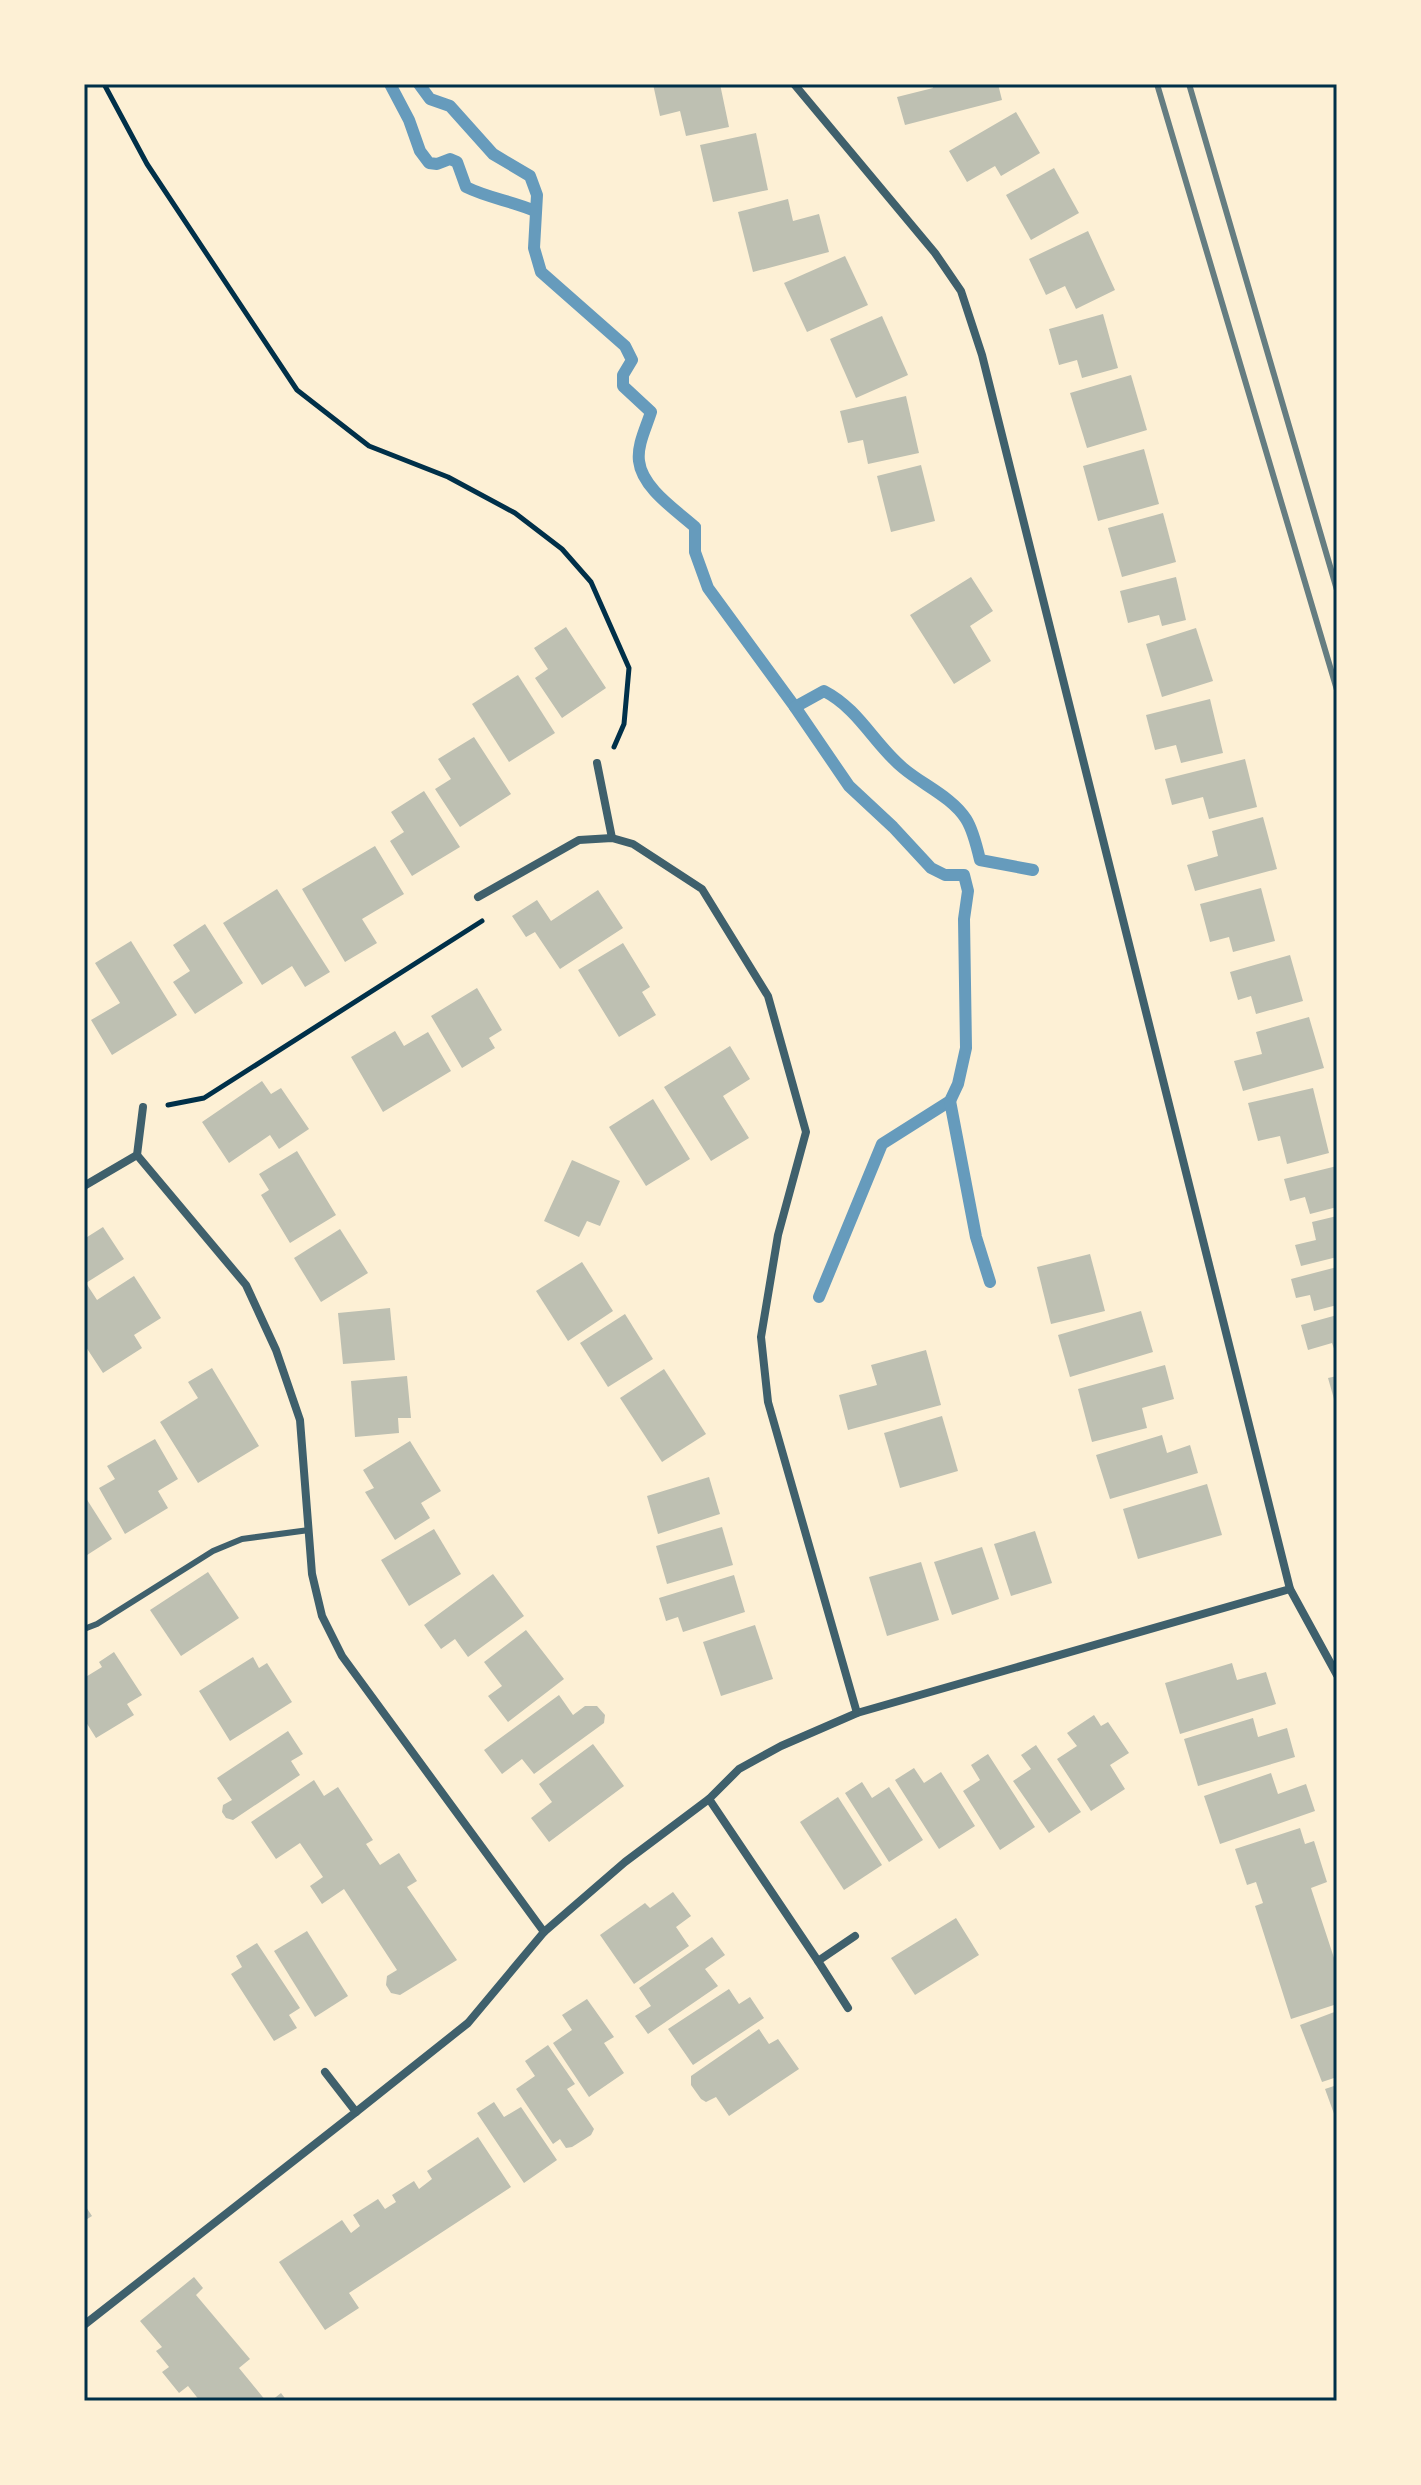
<svg xmlns="http://www.w3.org/2000/svg" width="1421" height="2485" font-family="'Golos Text',sans-serif">
<style>
.lines{fill:none;stroke-linecap:round;stroke-linejoin:round}
.stream{stroke:#669bbc;stroke-width:12}
.building{fill:#bec0b2}
.path{stroke:#003049;stroke-width:5}
.service{stroke:#3f606c;stroke-width:6}
.minor{stroke:#3f606c;stroke-width:8}
.rail{stroke:#657d81;stroke-width:6}
.neatline{fill:none;stroke:#003049;stroke-width:3}
</style>
<rect width="100%" height="100%" fill="#fdf0d5"/>
<g class="lines">
<g class="stream">
<path d="M390,84L409,120L420,151L429,163L437,164L450,159L457,162L466,187C488,198 512,201 535,211"/>
<path d="M419,84L430,99L450,106L493,154L530,176L537,195L534,248L541,272L625,346L632,360L623,375V386L651,412C646,428 637,445 639,461C642,488 676,510 695,527V552L708,588L795,707L849,786L893,827L931,868L945,875H964L968,891L964,919L966,1048L958,1084L950,1101L882,1144L819,1297"/>
<path d="M795,707L824,691C859,709 874,744 903,768C923,785 952,797 966,819C973,830 977,847 980,860L1033,870"/>
<polyline points="950,1101 976,1237 990,1282"/>
</g>
</g>
<g class="building">
<polygon points="653,84 720,84 729,127 686,136 680,111 660,116"/>
<polygon points="932,84 998,84 1002,100 905,125 897,97 933,88"/>
<polygon points="1016,112 1040,153 1001,176 995,166 967,182 949,151"/>
<polygon points="756,133 768,190 713,202 700,145"/>
<polygon points="1054,168 1079,213 1031,240 1006,195"/>
<polygon points="788,199 793,221 819,214 829,252 753,272 738,212"/>
<polygon points="1088,231 1115,290 1076,309 1065,286 1046,295 1029,259"/>
<polygon points="845,256 868,305 807,332 784,283"/>
<polygon points="1103,314 1118,368 1082,378 1077,360 1059,365 1049,329"/>
<polygon points="882,316 908,375 856,398 830,339"/>
<polygon points="1131,375 1147,430 1087,448 1070,393"/>
<polygon points="906,396 919,453 868,464 863,440 848,443 840,411"/>
<polygon points="1144,449 1159,504 1098,521 1083,466"/>
<polygon points="921,465 935,521 891,532 877,476"/>
<polygon points="1163,513 1176,562 1122,577 1108,528"/>
<polygon points="971,577 993,611 970,626 991,661 954,684 910,615"/>
<polygon points="1176,577 1186,620 1162,626 1159,615 1128,623 1120,591"/>
<polygon points="566,627 606,688 562,718 535,678 548,669 534,648"/>
<polygon points="1196,628 1213,681 1162,697 1146,644"/>
<polygon points="518,675 555,733 509,762 472,704"/>
<polygon points="1210,699 1223,753 1181,763 1176,745 1155,750 1146,715"/>
<polygon points="474,737 511,794 460,827 435,789 451,779 438,759"/>
<polygon points="1245,759 1257,807 1209,819 1203,797 1172,805 1165,779"/>
<polygon points="424,791 460,847 412,876 390,841 404,832 391,812"/>
<polygon points="1263,817 1277,869 1195,891 1187,865 1218,856 1212,831"/>
<polygon points="375,846 404,894 362,919 377,943 345,962 302,889"/>
<polygon points="1261,888 1275,941 1233,952 1229,937 1210,942 1200,904"/>
<polygon points="277,889 330,972 305,987 292,966 262,985 223,923"/>
<polygon points="598,890 623,928 560,969 535,932 526,937 512,916 537,900 551,921"/>
<polygon points="205,924 243,983 195,1014 173,982 190,971 173,945"/>
<polygon points="131,941 177,1015 112,1055 91,1020 120,1003 95,963"/>
<polygon points="623,943 650,987 642,992 656,1015 619,1037 578,970"/>
<polygon points="1290,955 1303,1001 1256,1014 1251,996 1238,1000 1230,972"/>
<polygon points="477,988 502,1030 489,1038 495,1048 462,1068 431,1016"/>
<polygon points="1309,1017 1324,1068 1243,1091 1234,1061 1262,1054 1256,1032"/>
<polygon points="395,1031 404,1046 428,1032 451,1071 383,1112 351,1057"/>
<polygon points="730,1046 750,1079 723,1096 749,1138 711,1161 664,1087"/>
<polygon points="262,1081 271,1094 281,1088 309,1129 279,1149 270,1135 229,1163 202,1122"/>
<polygon points="1313,1088 1329,1153 1287,1164 1280,1136 1258,1141 1248,1103"/>
<polygon points="653,1099 690,1159 646,1186 609,1127"/>
<polygon points="297,1151 336,1215 290,1243 261,1195 269,1190 259,1174"/>
<polygon points="572,1160 620,1181 600,1226 587,1221 579,1237 544,1221"/>
<polygon points="1337,1166 1337,1207 1310,1214 1305,1197 1290,1201 1284,1179"/>
<polygon points="1337,1216 1337,1257 1301,1266 1295,1245 1316,1240 1312,1222"/>
<polygon points="103,1227 124,1259 86,1283 97,1300 134,1276 161,1318 134,1335 142,1348 103,1373 84,1344 84,1239"/>
<polygon points="340,1229 368,1273 321,1302 294,1258"/>
<polygon points="1090,1254 1105,1311 1051,1324 1037,1267"/>
<polygon points="582,1262 613,1311 568,1341 536,1291"/>
<polygon points="1337,1267 1337,1305 1314,1311 1310,1295 1296,1298 1291,1279"/>
<polygon points="390,1308 395,1360 343,1364 338,1313"/>
<polygon points="1141,1311 1153,1352 1070,1377 1058,1335"/>
<polygon points="625,1314 653,1359 608,1387 580,1343"/>
<polygon points="1337,1315 1337,1357 1332,1343 1308,1350 1301,1325"/>
<polygon points="926,1350 941,1405 848,1430 839,1395 877,1385 871,1365"/>
<polygon points="1165,1365 1174,1399 1142,1408 1147,1428 1092,1442 1078,1389"/>
<polygon points="212,1368 259,1446 198,1483 160,1422 198,1398 188,1382"/>
<polygon points="664,1369 706,1434 662,1462 620,1398"/>
<polygon points="407,1376 411,1418 398,1418 399,1433 355,1437 351,1381"/>
<polygon points="1337,1376 1337,1398 1334,1399 1328,1378"/>
<polygon points="942,1416 958,1471 900,1488 884,1433"/>
<polygon points="1162,1435 1167,1453 1190,1445 1198,1473 1110,1499 1096,1455"/>
<polygon points="155,1439 178,1479 158,1491 168,1508 125,1534 99,1488 115,1479 107,1466"/>
<polygon points="410,1441 441,1491 421,1503 430,1518 395,1540 365,1492 374,1488 363,1470"/>
<polygon points="709,1477 720,1514 658,1534 647,1496"/>
<polygon points="1207,1484 1222,1535 1138,1559 1123,1509"/>
<polygon points="84,1495 112,1539 84,1557"/>
<polygon points="722,1527 733,1565 667,1584 656,1546"/>
<polygon points="434,1529 461,1574 409,1606 381,1560"/>
<polygon points="1035,1531 1052,1583 1011,1596 994,1544"/>
<polygon points="982,1547 999,1599 952,1615 934,1562"/>
<polygon points="921,1562 939,1620 887,1636 869,1577"/>
<polygon points="208,1572 239,1618 181,1656 150,1610"/>
<polygon points="493,1574 524,1616 468,1657 455,1639 441,1649 424,1625"/>
<polygon points="734,1575 745,1612 683,1632 678,1617 666,1621 659,1598"/>
<polygon points="755,1625 773,1679 721,1696 703,1642"/>
<polygon points="526,1630 564,1679 508,1722 488,1696 502,1686 484,1662"/>
<polygon points="114,1652 142,1695 127,1704 134,1715 96,1738 84,1719 84,1678 102,1667 99,1662"/>
<polygon points="253,1657 259,1668 267,1663 292,1702 230,1741 199,1691"/>
<polygon points="1232,1663 1237,1680 1266,1672 1276,1704 1180,1734 1165,1683"/>
<polygon points="559,1695 573,1715 585,1706 597,1706 605,1715 604,1723 534,1774 522,1759 502,1774 484,1750"/>
<polygon points="1094,1715 1101,1726 1108,1722 1129,1753 1110,1765 1125,1789 1091,1811 1057,1759 1077,1746 1067,1733"/>
<polygon points="1253,1718 1258,1737 1287,1728 1295,1757 1198,1786 1184,1739"/>
<polygon points="288,1731 303,1754 291,1761 300,1775 233,1820 226,1818 222,1812 223,1805 232,1800 217,1778"/>
<polygon points="593,1744 624,1786 549,1842 531,1818 552,1802 539,1784"/>
<polygon points="1036,1745 1081,1812 1049,1833 1013,1781 1031,1769 1021,1755"/>
<polygon points="988,1754 1035,1827 1000,1850 963,1791 980,1780 971,1765"/>
<polygon points="914,1768 924,1783 941,1772 975,1826 939,1849 895,1780"/>
<polygon points="1271,1773 1278,1794 1306,1784 1315,1811 1220,1844 1204,1796"/>
<polygon points="314,1780 324,1796 338,1787 373,1840 366,1844 380,1865 399,1853 417,1881 407,1887 457,1960 400,1995 391,1993 386,1985 387,1976 397,1970 344,1889 322,1904 310,1886 323,1877 300,1843 276,1859 251,1822"/>
<polygon points="862,1782 872,1798 889,1787 923,1840 889,1862 845,1793"/>
<polygon points="838,1797 882,1865 844,1890 800,1822"/>
<polygon points="1300,1828 1305,1844 1314,1841 1327,1882 1311,1888 1337,1967 1337,2004 1291,2019 1255,1906 1263,1903 1256,1882 1247,1885 1235,1849"/>
<polygon points="673,1892 691,1916 676,1927 689,1946 634,1984 600,1935 645,1903 650,1908"/>
<polygon points="956,1918 979,1955 915,1995 891,1958"/>
<polygon points="307,1931 348,1996 315,2017 274,1951"/>
<polygon points="712,1937 725,1955 705,1969 718,1986 648,2034 635,2016 651,2006 639,1988"/>
<polygon points="257,1943 300,2008 289,2015 297,2028 274,2041 231,1974 242,1967 236,1956"/>
<polygon points="729,1989 739,2004 750,1997 764,2018 693,2065 668,2029"/>
<polygon points="587,1999 614,2037 604,2043 624,2073 589,2097 553,2043 572,2030 562,2015"/>
<polygon points="1337,2011 1337,2077 1322,2082 1300,2025"/>
<polygon points="759,2029 769,2044 778,2039 799,2069 729,2116 716,2097 706,2102 701,2099 691,2085 691,2076"/>
<polygon points="548,2045 575,2084 567,2089 594,2129 591,2135 572,2147 566,2148 560,2139 553,2144 516,2089 535,2076 525,2061"/>
<polygon points="1337,2085 1337,2122 1325,2089"/>
<polygon points="494,2102 504,2117 521,2107 557,2160 524,2183 477,2113"/>
<polygon points="478,2137 511,2187 349,2293 359,2308 325,2330 279,2262 342,2220 351,2233 360,2226 353,2215 378,2199 385,2209 396,2202 392,2195 414,2181 419,2189 432,2179 427,2171"/>
<polygon points="84,2204 92,2216 84,2221"/>
<polygon points="194,2277 203,2288 196,2295 250,2359 239,2368 266,2401 200,2401 188,2386 179,2393 162,2372 169,2367 156,2351 162,2347 140,2321"/>
<polygon points="281,2393 287,2401 271,2401"/>
</g>
<g class="lines">
<g class="path">
<polyline points="104,84 147,164 297,390 369,446 448,477 515,513 562,549 591,582 629,668 624,724 614,747"/>
<polyline points="168,1105 204,1098 482,921"/>
</g>
<polyline class="service" points="84,1629 97,1624 213,1551 242,1539 309,1530"/>
<g class="minor">
<polyline points="794,84 935,253 961,291 982,355 1290,1589 1337,1675"/>
<polyline points="597,763 612,838"/>
<polyline points="478,897 579,840 612,838 633,844 702,889 768,996 806,1132 778,1235 761,1337 768,1402 857,1713"/>
<polyline points="137,1155 246,1285 276,1350 300,1420 312,1574 322,1616 342,1656 544,1932"/>
<polyline points="84,1186 137,1155 143,1107"/>
<polyline points="709,1799 818,1961"/>
<polyline points="848,2008 818,1961 855,1936"/>
<polyline points="356,2112 468,2023 544,1932 625,1862 709,1799 739,1769 781,1746 857,1713 1290,1589"/>
<polyline points="84,2325 356,2112 325,2072"/>
</g>
<g class="rail">
<polyline points="1157,84 1337,690"/>
<polyline points="1189,84 1337,590"/>
</g>
</g>
<rect width="1421" height="2485" fill="none" stroke="#fdf0d5" stroke-width="172"/>
<rect x="86" y="86" width="1249" height="2313" class="neatline"/>
</svg>
